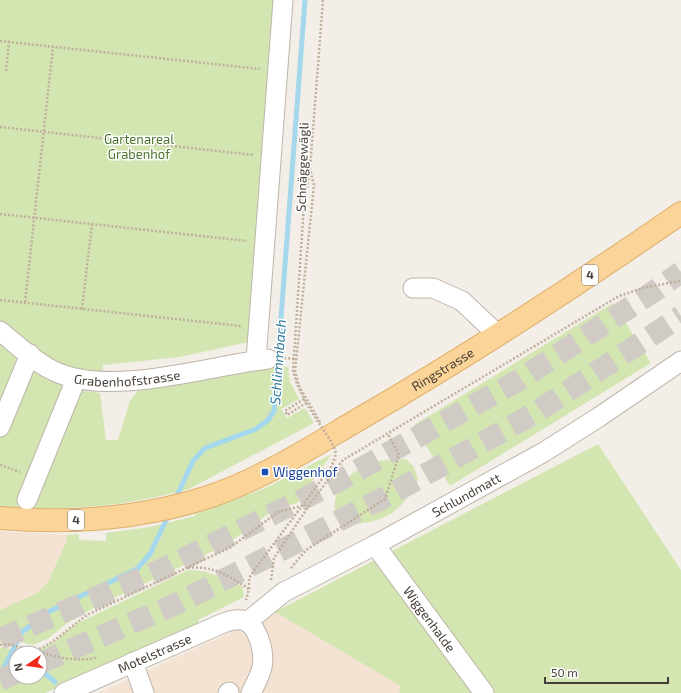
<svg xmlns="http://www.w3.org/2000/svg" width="681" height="693" font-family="'Exo 2',sans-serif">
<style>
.commercial{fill:#f4e2d3}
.green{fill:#d3e6b1;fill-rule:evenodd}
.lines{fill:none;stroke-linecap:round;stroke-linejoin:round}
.stream{stroke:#a5d7ed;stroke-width:5}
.highway-tunnel{stroke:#d0cbc4;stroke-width:22;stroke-dasharray:22 11;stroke-linecap:butt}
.minor-casing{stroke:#beb5aa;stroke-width:21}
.major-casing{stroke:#dfaf69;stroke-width:24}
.path{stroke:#bfaf9c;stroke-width:2.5;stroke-dasharray:2 2;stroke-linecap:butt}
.minor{stroke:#fff;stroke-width:19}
.major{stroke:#fad498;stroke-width:22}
.path-bridge{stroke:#bfaf9c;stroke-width:2.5;stroke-dasharray:2 2;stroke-linecap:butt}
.transit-dot{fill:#1a4fb4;stroke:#fff;stroke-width:1.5}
.labels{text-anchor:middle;stroke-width:3;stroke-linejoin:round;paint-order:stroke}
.shield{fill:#fff;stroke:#7d7872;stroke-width:1}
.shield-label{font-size:12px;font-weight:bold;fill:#453e36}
.park-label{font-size:13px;fill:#4f752c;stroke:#fff}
.street-label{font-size:13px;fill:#453e36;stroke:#fff}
.transit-label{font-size:13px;fill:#164399;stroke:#fff;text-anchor:start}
.water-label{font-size:14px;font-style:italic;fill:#307a9d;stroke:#fff}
</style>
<rect width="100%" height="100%" fill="#f3eee7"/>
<g class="commercial">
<polygon points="0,531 66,535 67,540 48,582 37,593 0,610"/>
<polygon points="275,612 402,686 399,693 98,693"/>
</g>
<g class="green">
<polygon points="0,0 289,0 253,341 180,357 103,365 102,374 62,368 0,323"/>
<polygon points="613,303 651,363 450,486 414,425"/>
<path d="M0,337L30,365L75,390L100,393L106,440H118L130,401L139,389L267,363L288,367L290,382L299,399L281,409L287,418L305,408L314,423L189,489C128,506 64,512 0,506Z"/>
<polygon points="598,444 681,570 681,693 399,693 401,686 275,612"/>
<polygon points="330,455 331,455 297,503 275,509 226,545 95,607 66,624 49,638 33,645 6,638 0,642 0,610 37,593 48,582 67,540 66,535 79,534 79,540 106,541 106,533 150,527 195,516 195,514 268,487"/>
<path d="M406,459L414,467L418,480C404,505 394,518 364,523C356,524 350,525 342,523C340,520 337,516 336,513C329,489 355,467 376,462C385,459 396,460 406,459Z"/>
<path d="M188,570C207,569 226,579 243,587L244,597L198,620V625L45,693H0V648L3,647L21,653H34L54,642L74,625ZM16,653H40V677H16Z"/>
</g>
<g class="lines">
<g class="stream">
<polyline points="175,500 193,461 205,448 256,429 268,420 274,411 305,0"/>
<polyline points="7,661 16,663"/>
<polyline points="40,669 55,682"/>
<polyline points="0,675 22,632 50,611 137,569 150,554 169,514"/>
</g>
<g class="highway-tunnel">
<polyline points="0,639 165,568 333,484 519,380 653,292 681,272"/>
<polyline points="40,663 178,603 389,495 535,413 681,316"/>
<polyline points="0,680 16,673"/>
</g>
<g class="minor-casing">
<g id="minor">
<polyline points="413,288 433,288 462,301 498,335"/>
<path id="s1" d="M0,331C16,344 37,364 56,372C112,397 208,366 268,359"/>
<polyline points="256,360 283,0"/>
<polyline points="0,427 30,354"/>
<polyline points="27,500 76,379"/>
<path id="s2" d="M375,545L484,693"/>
<path id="s3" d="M247,622L284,592L375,545L544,452L599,417L681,361"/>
<polyline points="133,662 144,693"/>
<path id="s4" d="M64,693L221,624C228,621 235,619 242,620C258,623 265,653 262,667C260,676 255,685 251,693"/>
<polyline points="228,693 229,692"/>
</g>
</g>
<g class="major-casing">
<g id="major">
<path id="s5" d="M0,518C69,524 138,519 205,498C261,480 311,447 361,418C471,354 577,285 681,213"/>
</g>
</g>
<g class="path">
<polyline points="0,41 260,69"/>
<polyline points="6,71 9,42"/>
<polyline points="0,127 254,155"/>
<polyline points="0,214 247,241"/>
<polyline points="0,300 241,326"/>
<polyline points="25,302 53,47"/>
<polyline points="82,309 92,224"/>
<polyline points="284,358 295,359"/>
<polyline points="304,399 285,411 287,415 308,402"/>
<polyline points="320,422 299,386 295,371 314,185 310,169 323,0"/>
<polyline points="0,465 20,472"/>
<path d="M188,568C212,565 230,576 249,589L246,600"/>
<polyline points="291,568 306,550 385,499 399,455 388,434"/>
<polyline points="271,580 274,558 310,504 343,460 619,296 646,287 681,281"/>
<path d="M0,645C11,642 22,650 34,650C49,649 75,622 89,614L231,547L278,512L309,504"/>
<path d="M35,650C55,657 77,663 98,657"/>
</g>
<use href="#minor" class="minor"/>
<use href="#major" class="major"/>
<path class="path-bridge" d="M249,589V578L261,561L331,467C333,462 337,456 335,450C332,441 325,433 321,426C309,408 298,391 293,371L304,204L310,169"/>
</g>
<rect class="transit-dot" x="261" y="468" width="8" height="8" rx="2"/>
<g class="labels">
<g class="shield">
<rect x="582" y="265" width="16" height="20" rx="3"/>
<rect x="68" y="510" width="16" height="20" rx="3"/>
</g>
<g class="shield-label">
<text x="590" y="279">4</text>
<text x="76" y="524">4</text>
</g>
<g class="park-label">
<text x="139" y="144">Gartenareal<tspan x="139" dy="15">Grabenhof</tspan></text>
</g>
<g class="street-label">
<text transform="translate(302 167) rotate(-88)" y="5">Schnäggewägli</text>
<text dy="5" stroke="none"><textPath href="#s5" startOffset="478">Ringstrasse</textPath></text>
<text dy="5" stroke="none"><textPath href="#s1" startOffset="142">Grabenhofstrasse</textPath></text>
<text dy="5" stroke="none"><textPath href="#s3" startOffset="254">Schlundmatt</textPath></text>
<text dy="5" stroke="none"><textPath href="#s2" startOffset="92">Wiggenhalde</textPath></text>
<text dy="5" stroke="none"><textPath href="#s4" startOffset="99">Motelstrasse</textPath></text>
</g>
<g class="transit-label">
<text x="273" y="477">Wiggenhof</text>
</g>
<g class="water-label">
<text transform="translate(278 362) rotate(-86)" y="5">Schlimmbach</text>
</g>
</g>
<g transform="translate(28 665) rotate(257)"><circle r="19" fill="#ffffff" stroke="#b5b2af"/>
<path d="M0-3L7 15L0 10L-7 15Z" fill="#f1291f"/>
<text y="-6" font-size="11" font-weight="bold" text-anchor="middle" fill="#453e36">N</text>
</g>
<path d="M545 677v6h123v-6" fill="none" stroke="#453e36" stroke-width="2"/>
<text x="551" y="677" font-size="12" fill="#453e36" stroke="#ffffff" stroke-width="3" paint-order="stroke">50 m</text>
</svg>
